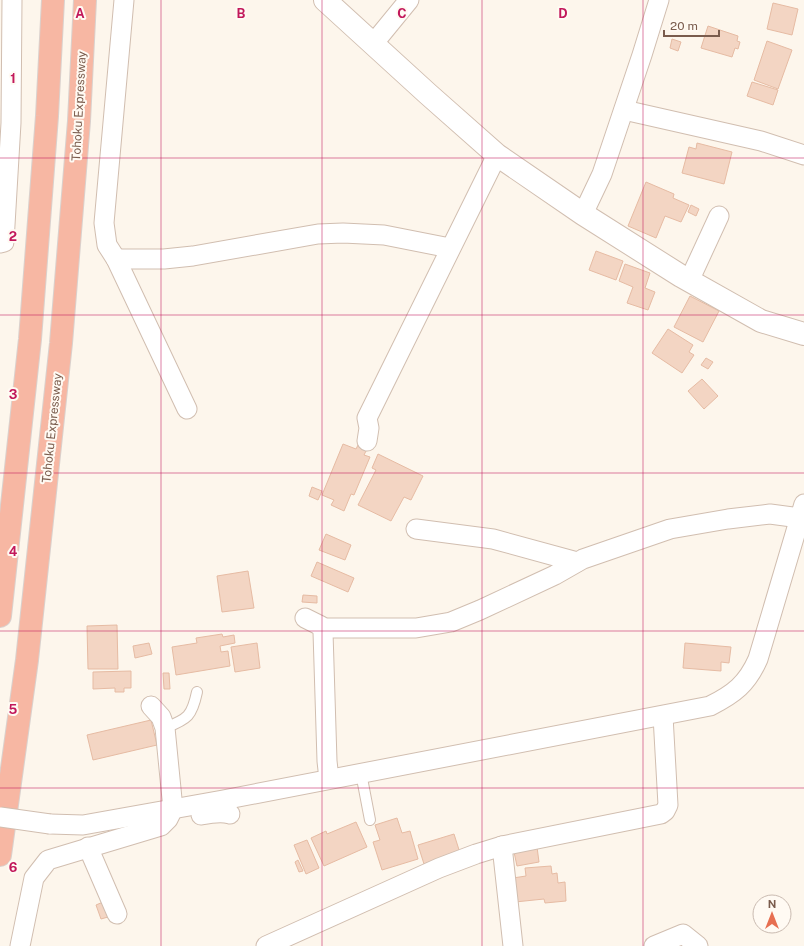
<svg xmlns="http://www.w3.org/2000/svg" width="804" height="946" font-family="'Public Sans',sans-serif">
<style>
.building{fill:#f3d5c3;stroke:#e6bba3}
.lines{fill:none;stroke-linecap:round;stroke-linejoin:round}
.service-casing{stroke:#d1beb0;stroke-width:12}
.minor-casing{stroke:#d1beb0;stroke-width:21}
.tertiary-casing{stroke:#d1beb0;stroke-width:24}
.motorway-casing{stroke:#dad1cd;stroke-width:24}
.service{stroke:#fff;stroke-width:10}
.minor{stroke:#fff;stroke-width:19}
.tertiary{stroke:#fff;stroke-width:22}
.motorway{stroke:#f7b7a3;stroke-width:22}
.minor-bridge-casing{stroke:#d1beb0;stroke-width:21;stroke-linecap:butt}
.minor-bridge{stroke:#fff;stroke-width:19}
.grid{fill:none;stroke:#c2185b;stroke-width:1;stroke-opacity:0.55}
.labels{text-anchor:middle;stroke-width:4;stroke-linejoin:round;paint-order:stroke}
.street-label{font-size:12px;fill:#7a5c4d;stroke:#fffaf3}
.grid-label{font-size:13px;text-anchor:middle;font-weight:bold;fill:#c2185b;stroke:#fffaf3;stroke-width:4;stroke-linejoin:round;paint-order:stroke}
</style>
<rect width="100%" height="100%" fill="#fdf6ec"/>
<g class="building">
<polygon points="773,3 798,9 792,35 767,29"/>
<polygon points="708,26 738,36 737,41 740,42 738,49 735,48 732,57 701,48"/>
<polygon points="672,39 681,42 678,51 670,48"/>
<polygon points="767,41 792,50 778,89 754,80"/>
<polygon points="752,82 778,90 773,105 747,96"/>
<polygon points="697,143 732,152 724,184 682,173 689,147 696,149"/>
<polygon points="646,182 674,194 673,198 689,205 681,222 665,216 656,238 628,226"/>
<polygon points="691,205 699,209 696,216 688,212"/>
<polygon points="596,251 623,261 616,280 589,270"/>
<polygon points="625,264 650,273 645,288 655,292 648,310 627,303 633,287 619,281"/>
<polygon points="690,296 719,311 703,342 674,327"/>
<polygon points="668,329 693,345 689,352 694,355 682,373 652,353"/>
<polygon points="706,358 713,362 708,369 701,365"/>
<polygon points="702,379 718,396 704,409 688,391"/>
<polygon points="343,444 356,449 358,445 367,449 364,455 370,457 354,495 351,494 344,511 331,505 334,500 322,495"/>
<polygon points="378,454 423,476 411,500 404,497 391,521 358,505 376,470 372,468"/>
<polygon points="312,487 322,491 318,500 309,496"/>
<polygon points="326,534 351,545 345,560 319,550"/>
<polygon points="317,562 354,578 348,592 311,576"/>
<polygon points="248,571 254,608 222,612 217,576"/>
<polygon points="303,595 317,596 317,603 302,602"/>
<polygon points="117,625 118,669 88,669 87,626"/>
<polygon points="222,634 223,637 234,635 235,643 220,646 221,652 228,651 230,666 176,675 172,647 197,643 196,638"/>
<polygon points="149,643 152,654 135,658 133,646"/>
<polygon points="257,643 260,668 235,672 231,647"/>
<polygon points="685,643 731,647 729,663 721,662 721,671 683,668"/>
<polygon points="131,671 131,688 124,688 124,692 115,692 115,688 93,689 93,672"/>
<polygon points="163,673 169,673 170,689 164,689"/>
<polygon points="151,720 157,745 93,760 87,735"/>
<polygon points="397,818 402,833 410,831 418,859 382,870 373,842 380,840 375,825"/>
<polygon points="356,822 367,847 324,866 311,838 326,831 327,834"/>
<polygon points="454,834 460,853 424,864 418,845"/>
<polygon points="307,840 319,868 306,874 294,845"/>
<polygon points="537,847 539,862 517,866 514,852"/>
<polygon points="298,860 303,871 299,872 295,862"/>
<polygon points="551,866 552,874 557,873 558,883 565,882 566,901 545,903 544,899 515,902 513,878 526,876 525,868"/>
<polygon points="103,902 108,917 101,919 96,905"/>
</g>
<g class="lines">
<g class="service-casing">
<g id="service">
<path d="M165,728C188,719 192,716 197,692"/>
<polyline points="361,773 370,820"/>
</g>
</g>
<g class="minor-casing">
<g id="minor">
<polyline points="124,0 104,223 107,245 116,259 187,409"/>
<polyline points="373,44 409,0"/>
<polyline points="624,110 761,141 804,155"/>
<polyline points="583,214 602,174 642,55 659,0"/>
<polyline points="0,243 4,242 11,123 12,0"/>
<polyline points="116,259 164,259 193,256 318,234 343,233 384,235 450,248"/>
<polyline points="689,281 719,216"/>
<polyline points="367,441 369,428 367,418 497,155"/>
<polyline points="416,529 493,539 577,562"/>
<polyline points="305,618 321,626 323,632 327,761 329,779"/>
<polyline points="322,628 416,628 451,622 480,610 555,575 583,559 670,529 728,519 770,514 800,518"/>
<path d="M201,815C211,813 221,811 230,814"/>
<path d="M50,824L83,825L223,800L710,706C734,694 747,684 758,659L804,504"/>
<polyline points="502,846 513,946"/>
<polyline points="88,847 117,914"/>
<polyline points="20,946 34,878 48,860 161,826 168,819 173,809 165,728 161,717 151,706"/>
<polyline points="266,946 439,868 476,854 502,846 661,814 665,811 668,805 663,716"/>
<polyline points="654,946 683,934 698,946"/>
</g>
</g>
<g class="tertiary-casing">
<polyline id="tertiary" points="325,0 428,94 497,155 583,214 681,276 761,321 804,334"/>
</g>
<g class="motorway-casing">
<g id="motorway">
<polyline points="0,616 30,339 47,116 53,0"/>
<polyline points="0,855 27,660 61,343 79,121 85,0"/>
</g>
</g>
<use href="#service" class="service"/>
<use href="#minor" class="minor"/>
<use href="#tertiary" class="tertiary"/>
<use href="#motorway" class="motorway"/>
<g class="minor-bridge-casing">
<polyline id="minor-bridge" points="0,817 50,824"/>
</g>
<use href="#minor-bridge" class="minor-bridge"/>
</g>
<path class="grid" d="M161,0V946M322,0V946M482,0V946M643,0V946M0,158H804M0,315H804M0,473H804M0,631H804M0,788H804"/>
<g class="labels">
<g class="street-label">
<text transform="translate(79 106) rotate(-87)" y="4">Tohoku Expressway</text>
<text transform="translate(52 428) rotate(-84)" y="4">Tohoku Expressway</text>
</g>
</g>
<g class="grid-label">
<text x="80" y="18">A</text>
<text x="241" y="18">B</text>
<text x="402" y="18">C</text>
<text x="563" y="18">D</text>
<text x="13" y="83">1</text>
<text x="13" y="241">2</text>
<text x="13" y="399">3</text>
<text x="13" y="556">4</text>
<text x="13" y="714">5</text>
<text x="13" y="872">6</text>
</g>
<g transform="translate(772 914)"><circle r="19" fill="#fffaf3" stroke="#cabbb1"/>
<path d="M0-3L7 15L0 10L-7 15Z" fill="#e76f51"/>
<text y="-6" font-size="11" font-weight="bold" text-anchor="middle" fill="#7a5c4d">N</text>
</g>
<path d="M664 30v6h55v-6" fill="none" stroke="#7a5c4d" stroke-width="2"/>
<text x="670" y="30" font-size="12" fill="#7a5c4d" stroke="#fffaf3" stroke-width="3" paint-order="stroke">20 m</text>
</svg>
